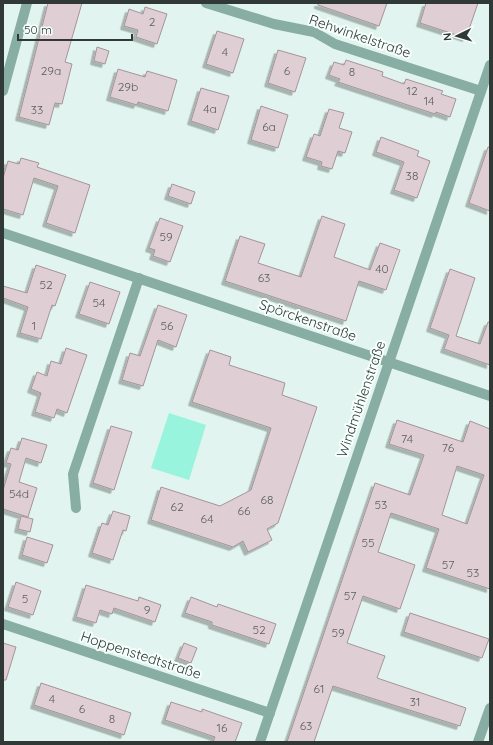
<svg xmlns="http://www.w3.org/2000/svg" width="493" height="745" font-family="Quicksand,sans-serif">
<style>
.green{fill:#99f4dd}
.building{fill:#dfced3;stroke:#a49498;fill-rule:evenodd;filter:url(#shadow)}
.lines{fill:none;stroke-linecap:round;stroke-linejoin:round}
.minor{stroke:#88ada2;stroke-width:10}
.labels{text-anchor:middle;stroke-width:4;stroke-linejoin:round;paint-order:stroke}
.number-label{font-size:12px;fill:#5c5e5d}
.street-label{font-size:14px;fill:#313936;stroke:#f7fffc}
</style>
<defs>
<filter id="shadow"><feDropShadow dx="-3.5" dy="3.5" stdDeviation="0" flood-color="#0004"/></filter>
</defs>
<rect width="100%" height="100%" fill="#e2f4ef"/>
<polygon class="green" points="169,413 206,425 189,480 151,468"/>
<g class="building">
<polygon points="48,3 82,3 65,62 72,64 62,104 55,103 49,125 19,117"/>
<polygon points="318,3 387,3 379,26 318,5"/>
<polygon points="426,3 478,3 466,38 420,23"/>
<polygon points="145,7 167,14 157,44 136,37 138,30 124,26 129,9 143,14"/>
<polygon points="217,31 244,39 233,73 206,64"/>
<polygon points="97,47 109,51 105,64 94,61"/>
<polygon points="278,50 306,58 295,92 268,83"/>
<polygon points="346,60 383,72 382,76 404,84 406,79 443,91 441,94 456,99 450,117 436,112 435,114 338,82 340,79 329,75 334,62 344,65"/>
<polygon points="118,69 145,77 147,71 177,80 168,111 138,102 137,105 110,97"/>
<polygon points="201,88 229,96 218,130 191,121"/>
<polygon points="261,106 288,115 278,148 251,140"/>
<polygon points="329,109 344,113 339,128 352,132 345,153 338,151 332,169 321,166 322,162 306,157 314,134 320,136"/>
<polygon points="381,137 419,151 417,156 430,161 417,198 394,190 404,162 376,152"/>
<polygon points="488,147 490,147 490,211 469,203"/>
<polygon points="21,158 39,163 37,167 90,185 75,233 46,223 58,186 34,178 23,215 3,209 3,178 8,161 19,164"/>
<polygon points="172,184 195,192 191,204 168,196"/>
<polygon points="322,216 345,224 334,257 370,270 380,243 400,250 386,290 359,281 346,321 225,281 240,236 265,244 258,263 301,277"/>
<polygon points="160,218 183,226 170,262 153,256 155,250 149,248"/>
<polygon points="36,265 66,275 55,306 52,305 41,339 20,333 28,307 3,298 3,286 27,293"/>
<polygon points="450,269 475,278 456,336 480,344 488,322 490,322 490,365 444,349 449,335 430,328"/>
<polygon points="90,282 120,292 109,324 79,314"/>
<polygon points="158,305 187,315 176,347 158,340 143,386 122,380 130,353 140,356"/>
<polygon points="66,348 87,355 67,413 57,409 54,418 35,412 41,393 31,389 37,372 47,376 51,361 61,364"/>
<polygon points="210,350 231,357 229,365 285,383 282,395 317,407 278,523 267,529 272,540 248,552 243,541 233,547 151,520 161,487 220,506 251,490 271,428 192,402"/>
<path d="M397,420L463,442L470,421L490,429V589L426,568L439,529L391,513L378,552L415,565L400,609L363,596L347,643L385,656L377,678L466,708L460,726L333,686L314,742H287L375,483L410,495L424,455L389,444ZM457,466L484,475L467,524L442,515Z"/>
<polygon points="111,426 132,432 114,490 93,483"/>
<polygon points="22,438 47,445 41,463 26,458 19,482 37,488 28,517 3,509 3,490 11,464 6,463 11,448 18,450"/>
<polygon points="113,511 130,516 126,531 123,530 113,560 92,553 102,523 108,525"/>
<polygon points="21,516 33,519 30,532 18,529"/>
<polygon points="27,537 53,545 47,563 22,555"/>
<polygon points="16,582 41,591 33,615 8,607"/>
<polygon points="86,585 138,601 139,597 161,605 155,622 114,608 112,614 100,610 96,623 76,617"/>
<polygon points="191,597 217,607 218,604 276,624 269,644 212,625 212,622 185,613"/>
<polygon points="410,613 489,639 482,658 404,632"/>
<polygon points="3,643 16,647 6,680 3,680"/>
<polygon points="184,643 197,648 191,663 178,658"/>
<polygon points="41,683 131,713 124,735 34,705"/>
<polygon points="171,702 202,712 202,709 242,723 235,742 213,742 215,737 165,720"/>
</g>
<g class="lines">
<g class="minor">
<polyline points="206,3 274,24 314,32 335,44 481,91"/>
<polyline points="3,91 27,3"/>
<polyline points="3,233 490,396"/>
<polyline points="76,508 73,474 139,278"/>
<polyline points="3,624 270,713"/>
<polyline points="260,742 490,65"/>
<polyline points="478,742 490,708"/>
</g>
</g>
<g class="labels">
<g class="number-label">
<text x="152" y="26">2</text>
<text x="225" y="56">4</text>
<text x="51" y="75">29a</text>
<text x="287" y="75">6</text>
<text x="352" y="76">8</text>
<text x="128" y="91">29b</text>
<text x="412" y="95">12</text>
<text x="429" y="105">14</text>
<text x="210" y="113">4a</text>
<text x="37" y="114">33</text>
<text x="269" y="131">6a</text>
<text x="412" y="180">38</text>
<text x="166" y="241">59</text>
<text x="382" y="273">40</text>
<text x="264" y="282">63</text>
<text x="46" y="289">52</text>
<text x="99" y="307">54</text>
<text x="34" y="330">1</text>
<text x="167" y="330">56</text>
<text x="407" y="443">74</text>
<text x="448" y="452">76</text>
<text x="19" y="498">54d</text>
<text x="267" y="504">68</text>
<text x="381" y="509">53</text>
<text x="177" y="511">62</text>
<text x="244" y="515">66</text>
<text x="207" y="523">64</text>
<text x="368" y="547">55</text>
<text x="448" y="569">57</text>
<text x="473" y="577">53</text>
<text x="350" y="600">57</text>
<text x="25" y="603">5</text>
<text x="147" y="614">9</text>
<text x="259" y="634">52</text>
<text x="338" y="637">59</text>
<text x="319" y="693">61</text>
<text x="52" y="703">4</text>
<text x="415" y="706">31</text>
<text x="82" y="713">6</text>
<text x="112" y="723">8</text>
<text x="306" y="730">63</text>
<text x="222" y="732">16</text>
</g>
<g class="street-label">
<text transform="translate(360 36) rotate(19)" y="5">Rehwinkelstraße</text>
<text transform="translate(308 320) rotate(19)" y="5">Spörckenstraße</text>
<text transform="translate(361 399) rotate(-71)" y="5">Windmühlenstraße</text>
<text transform="translate(141 655) rotate(18)" y="5">Hoppenstedtstraße</text>
</g>
</g>
<rect width="493" height="745" fill="none" stroke="#313936" stroke-width="8"/>
<g transform="translate(457 36) rotate(265)" stroke="#f7fffc" stroke-width="3" paint-order="stroke">
<path d="M0-3L7 15L0 10L-7 15Z" fill="#313936"/>
<text y="-6" font-size="11" font-weight="bold" text-anchor="middle" fill="#313936">N</text>
</g>
<path d="M18 34v6h114v-6" fill="none" stroke="#313936" stroke-width="2"/>
<text x="24" y="34" font-size="12" fill="#313936" stroke="#f7fffc" stroke-width="3" paint-order="stroke">50 m</text>
</svg>
